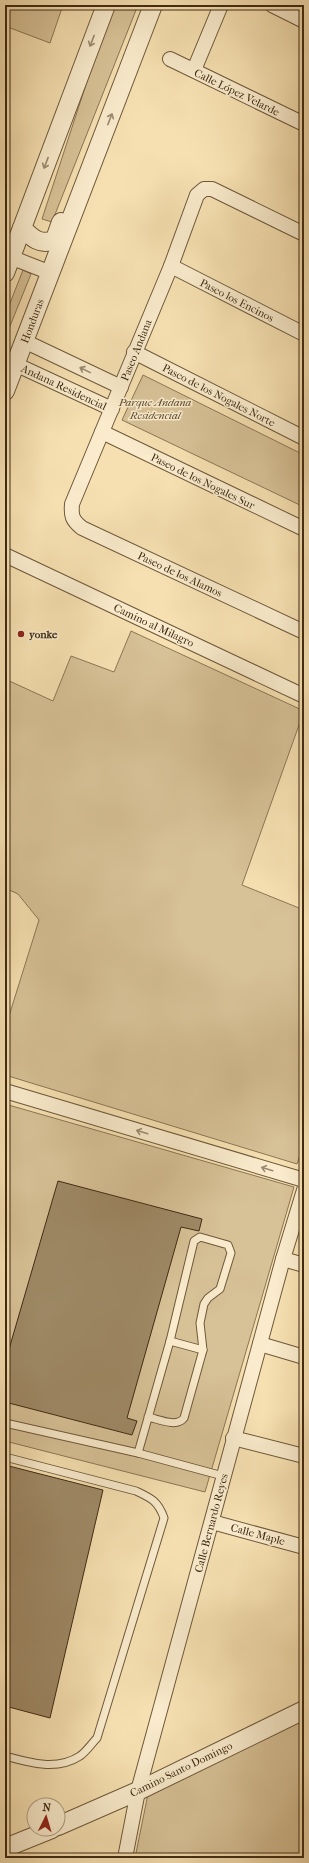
<svg xmlns="http://www.w3.org/2000/svg" width="309" height="1863" font-family="'IM FELL French Canon',serif">
<style>
.green{fill:#d7c196;stroke:#8b7655}
.building{fill:#9e8966;stroke:#3f2a14}
.lines{fill:none;stroke-linecap:round;stroke-linejoin:round}
.service-casing{stroke:#6d583b;stroke-width:9}
.minor-casing{stroke:#6d583b;stroke-width:16}
.tertiary-casing{stroke:#6d583b;stroke-width:20}
.service{stroke:#f9ebcc;stroke-width:7}
.minor{stroke:#f9ebcc;stroke-width:14}
.tertiary{stroke:#f9ebcc;stroke-width:18}
.oneway{stroke:#9c8a70}
.poi-dot{fill:#8f2418;stroke:#f9ebcc;stroke-width:1.5}
.labels{text-anchor:middle;stroke-width:3;stroke-linejoin:round;paint-order:stroke}
.street-label{font-size:11px;fill:#3f2a14;stroke:#f9ebcc}
.park-label{font-size:11px;font-style:italic;fill:#5d482e;stroke:#f9ebcc}
.poi-label{font-size:11px;font-weight:bold;fill:#3f2a14;stroke:#f9ebcc;text-anchor:start}
</style>
<rect width="100%" height="100%" fill="#f6e0b1"/>
<filter id="stains"><feTurbulence type="fractalNoise" baseFrequency=".005" numOctaves="4"/><feColorMatrix values="0 0 0 0 .2 0 0 0 0 .09 0 0 0 0 .02 0 0 0 .5 -.17"/></filter>
<radialGradient id="worn" r=".72"><stop offset=".6" stop-color="#630" stop-opacity="0"/><stop offset="1" stop-color="#630" stop-opacity=".3"/></radialGradient>
<g class="green">
<polygon points="5,5 63,5 50,43 5,26"/>
<polygon points="112,5 138,5 52,222 42,219"/>
<polygon points="23,270 31,274 6,336 5,363 5,316"/>
<polygon points="143,375 304,455 304,507 122,420"/>
<polygon points="131,631 304,711 242,885 304,910 304,1144 297,1164 5,1075 5,1015 9,1016 39,920 18,894 5,888 5,679 53,701 71,656 114,672"/>
<polygon points="5,1104 294,1187 205,1492 5,1441"/>
<polygon points="304,1715 304,1858 135,1858 149,1789"/>
</g>
<g class="building">
<polygon points="58,1181 202,1219 199,1231 181,1227 127,1418 137,1421 132,1435 5,1402 5,1363"/>
<polygon points="5,1465 103,1490 50,1718 5,1706"/>
</g>
<g class="lines">
<g class="service-casing">
<g id="service">
<polyline points="170,1341 203,1350"/>
<polyline points="5,1423 138,1453 223,1476"/>
<path d="M138,1453L170,1341L194,1241L200,1237L228,1245L231,1253L220,1289L208,1298L204,1304L200,1323L203,1350L184,1418C177,1428 158,1419 148,1417"/>
<path d="M5,1457L136,1491C151,1498 158,1501 164,1518L97,1738C92,1743 87,1751 80,1756C57,1771 30,1763 5,1756"/>
</g>
</g>
<g class="minor-casing">
<g id="minor">
<polyline points="272,5 304,21"/>
<polyline points="170,59 304,124"/>
<polyline points="194,70 221,5"/>
<path d="M304,234L212,189H204L197,195L171,266L72,504C71,516 72,520 82,528L304,632"/>
<polyline points="5,255 51,273"/>
<polyline points="171,266 304,334"/>
<polyline points="24,341 121,387"/>
<polyline points="134,352 304,438"/>
<polyline points="15,364 112,409"/>
<polyline points="102,432 304,529"/>
<polyline points="5,555 304,696"/>
<polyline points="5,1091 304,1180"/>
<polyline points="283,1259 304,1265"/>
<polyline points="260,1344 304,1357"/>
<polyline points="233,1438 304,1456"/>
<polyline points="212,1522 304,1547"/>
<polyline points="125,1858 138,1791 283,1259 304,1190"/>
</g>
</g>
<g class="tertiary-casing">
<g id="tertiary">
<path d="M22,228C31,237 41,247 55,239L61,222"/>
<polyline points="5,273 106,5"/>
<polyline points="5,391 153,5"/>
<polyline points="58,1826 138,1791 304,1710"/>
<polyline points="5,1848 52,1829"/>
</g>
</g>
<use href="#service" class="service"/>
<use href="#minor" class="minor"/>
<use href="#tertiary" class="tertiary"/>
</g>
<defs><path id="oneway-shaft" d="M-6 0H5M1.5-3L5.5 0L1.5 3" fill="none" stroke-width="1.6" stroke-linecap="round" stroke-linejoin="round"/></defs>
<g class="oneway">
<use href="#oneway-shaft" transform="translate(92 41) rotate(111)"/>
<use href="#oneway-shaft" transform="translate(110 119) rotate(-69)"/>
<use href="#oneway-shaft" transform="translate(46 163) rotate(111)"/>
<use href="#oneway-shaft" transform="translate(85 370) rotate(-154)"/>
<use href="#oneway-shaft" transform="translate(142 1132) rotate(-163)"/>
<use href="#oneway-shaft" transform="translate(267 1169) rotate(-163)"/>
</g>
<circle class="poi-dot" cx="21" cy="634" r="4"/>
<g class="labels">
<g class="street-label">
<text transform="translate(237 92) rotate(26)" y="4">Calle López Velarde</text>
<text transform="translate(237 300) rotate(27)" y="4">Paseo los Encinos</text>
<text transform="translate(32 321) rotate(-69)" y="4">Honduras</text>
<text transform="translate(136 350) rotate(-68)" y="4">Paseo Andana</text>
<text transform="translate(64 387) rotate(25)" y="4">Andana Residencial</text>
<text transform="translate(219 395) rotate(27)" y="4">Paseo de los Nogales Norte</text>
<text transform="translate(203 481) rotate(26)" y="4">Paseo de los Nogales Sur</text>
<text transform="translate(180 574) rotate(25)" y="4">Paseo de los Alamos</text>
<text transform="translate(154 625) rotate(25)" y="4">Camino al Milagro</text>
<text transform="translate(211 1523) rotate(-75)" y="4">Calle Bernardo Reyes</text>
<text transform="translate(258 1534) rotate(15)" y="4">Calle Maple</text>
<text transform="translate(181 1769) rotate(-26)" y="4">Camino Santo Domingo</text>
</g>
<g class="park-label">
<text x="155" y="406">Parque Andana<tspan x="155" dy="13">Residencial</tspan></text>
</g>
<g class="poi-label">
<text x="29" y="638">yonke</text>
</g>
</g>
<rect width="309" height="1863" fill="none" stroke="#f6e0b1" stroke-width="20"/>
<rect x="6" y="6" width="297" height="1851" fill="none" stroke="#3f2a14" stroke-width="2"/>
<rect x="10" y="10" width="289" height="1843" fill="none" stroke="#3f2a14"/>
<g transform="translate(46 1817) rotate(5)"><circle r="19" fill="#f9ebcc" stroke="#af9e82"/>
<path d="M0-3L7 15L0 10L-7 15Z" fill="#8f2418"/>
<text y="-6" font-size="11" font-weight="bold" text-anchor="middle" fill="#3f2a14">N</text>
</g>
<rect width="100%" height="100%" filter="url(#stains)"/>
<rect width="100%" height="100%" fill="url(#worn)"/>
</svg>
